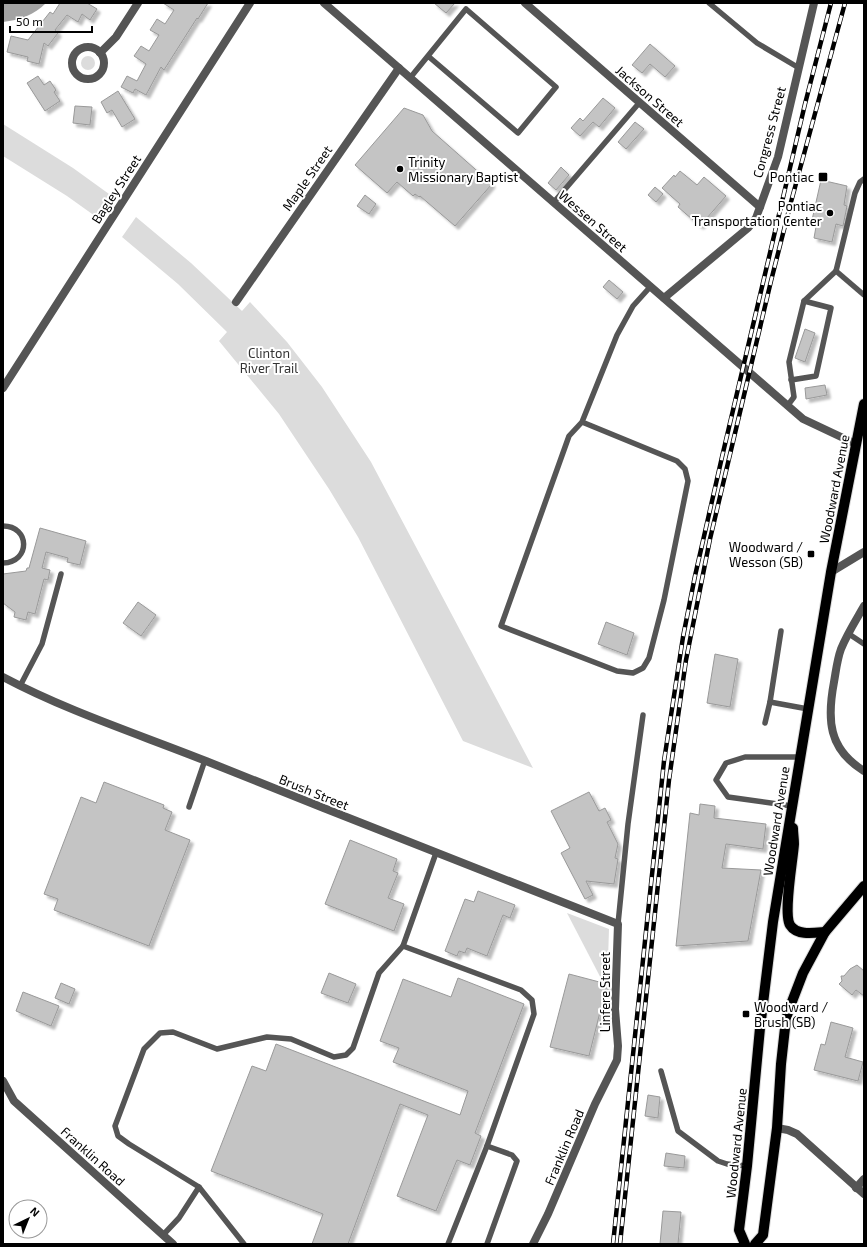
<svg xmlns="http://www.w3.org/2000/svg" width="867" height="1247" font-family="'Exo 2',sans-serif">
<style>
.green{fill:#dcdcdc}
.water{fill:#a3a3a3}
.building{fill:#c4c4c4;stroke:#999;filter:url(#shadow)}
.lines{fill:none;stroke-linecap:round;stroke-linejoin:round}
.primary-casing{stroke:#dbdbdb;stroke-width:12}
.lane{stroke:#555;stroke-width:5.5}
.street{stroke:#555;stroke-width:8}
.primary{stroke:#000;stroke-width:10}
.rail-casing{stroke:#000;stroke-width:4.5}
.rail{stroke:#fff;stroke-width:3;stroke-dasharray:9;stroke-linecap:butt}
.poi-dot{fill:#000;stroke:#fff;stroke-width:1.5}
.labels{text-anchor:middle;stroke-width:4;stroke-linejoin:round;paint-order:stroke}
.street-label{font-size:13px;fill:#000;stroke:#fff}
.poi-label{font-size:13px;fill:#000;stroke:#fff;text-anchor:end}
.park-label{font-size:13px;fill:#333;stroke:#fff}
</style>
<defs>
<filter id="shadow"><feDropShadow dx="3.5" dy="3.5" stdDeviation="1" flood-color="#0004"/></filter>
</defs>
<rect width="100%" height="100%" fill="#fff"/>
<g class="green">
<circle cx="88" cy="63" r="7"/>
<polygon points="3,124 73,168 109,194 95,216 67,196 3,156"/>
<polygon points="136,217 191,263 242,311 250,302 287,342 322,387 371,462 533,768 463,741 358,537 329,489 279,414 219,341 227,332 178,284 122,237"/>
<polygon points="567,913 609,929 607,990"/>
</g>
<path class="water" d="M3,3H46C34,15 20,20 3,22Z"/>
<g class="building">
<polygon points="60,3 87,3 97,9 90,20 82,14 78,22 67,15 55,30 58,33 48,46 44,43 39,64 27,61 28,57 7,52 11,36 28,40 50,12 53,14"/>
<polygon points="163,3 208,3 198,19 197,18 164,70 161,67 146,95 135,89 133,93 121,87 127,76 137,81 146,64 134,56 141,46 149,51 159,35 150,30 157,19 165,24 174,10"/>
<polygon points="434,3 455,3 446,13"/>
<polygon points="650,44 675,66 665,77 650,64 642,73 632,65"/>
<polygon points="38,76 44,85 50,81 56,90 54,92 60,101 45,111 27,83"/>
<polygon points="118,91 135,119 122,127 112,110 107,113 101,102"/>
<polygon points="603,98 615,108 599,127 593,122 580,136 571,128 580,118 583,121"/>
<polygon points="75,106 92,107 90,125 73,123"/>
<polygon points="404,108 423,115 432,131 492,184 455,226 420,196 419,197 415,194 413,196 397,182 387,193 355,165"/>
<polygon points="635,122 644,129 626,149 618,142"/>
<polygon points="561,167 569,175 556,190 548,183"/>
<polygon points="680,171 697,185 704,177 726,196 700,226 678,207 680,204 662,188 674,175 675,177"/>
<polygon points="821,180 847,186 844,205 847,206 843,226 836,224 832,242 814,238 817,221 812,220"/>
<polygon points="655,187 663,194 656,202 648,195"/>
<polygon points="365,195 376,204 369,214 357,206"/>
<polygon points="609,280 623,292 617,299 603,287"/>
<polygon points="805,329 815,333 805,362 795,358"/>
<polygon points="825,385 827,395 806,399 805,388"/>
<polygon points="40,528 86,541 80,565 67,562 68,558 46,552 42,568 50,570 48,580 44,579 35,614 28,612 26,620 14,617 15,612 3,603 3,574 26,571 27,568 29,568"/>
<polygon points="138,602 156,615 141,636 123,623"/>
<polygon points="606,622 634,633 627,655 598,644"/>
<polygon points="715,654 738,659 730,707 707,703"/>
<polygon points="104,782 164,805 163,808 172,812 165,830 190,840 149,946 54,910 58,899 44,894 81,797 96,803"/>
<polygon points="589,792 599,811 605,808 611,820 607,822 618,844 615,858 618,859 614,884 586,881 593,895 585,899 561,853 570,848 551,811"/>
<polygon points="700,804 715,806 714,818 766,824 763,849 726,844 722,868 761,870 748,941 676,946 690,813 699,815"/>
<polygon points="350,840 397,859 393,871 398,873 388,898 404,904 394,931 325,904"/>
<polygon points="478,891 515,905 510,918 503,915 487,956 467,948 465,953 459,951 457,956 445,951 465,899 474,902"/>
<polygon points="857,965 864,971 864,996 856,990 852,995 839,984 842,981 841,976 844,976 850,969"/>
<polygon points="329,973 356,984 348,1003 321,993"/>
<polygon points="569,974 607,984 589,1056 550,1047"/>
<polygon points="458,978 524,1004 475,1133 481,1136 470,1165 457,1160 436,1211 397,1196 428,1115 400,1104 348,1244 312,1244 323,1214 211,1171 252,1066 266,1071 276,1044 460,1115 468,1091 393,1062 399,1048 380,1041 403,979 451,997"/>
<polygon points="61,983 75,989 69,1004 55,998"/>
<polygon points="23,992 59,1006 51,1026 16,1011"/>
<polygon points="831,1022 853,1028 845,1057 863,1062 858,1081 814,1070 821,1044 825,1045"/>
<polygon points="648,1095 660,1097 658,1118 645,1116"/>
<polygon points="666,1153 685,1156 684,1168 664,1166"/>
<polygon points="663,1211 681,1212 678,1244 660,1244"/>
</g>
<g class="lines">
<g class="primary-casing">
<g id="primary">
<path d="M793,828C793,833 794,839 794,844C793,860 783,913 790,925C797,936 814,933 825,932"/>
<polyline points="745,1244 739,1230 747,1166 760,1028 773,922 831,572 864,404"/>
<polyline points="755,1244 763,1235 777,1128 781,1064 785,1028 788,1012 803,973 825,932 864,886"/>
</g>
</g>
<g class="lane">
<polyline points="709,3 757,43 799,68"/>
<polyline points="410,78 466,9 556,87 518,133 428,56"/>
<polyline points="554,202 640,102"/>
<polyline points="836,271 864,295"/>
<polyline points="791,380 816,376 831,308 804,301"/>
<polyline points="788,405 794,397 789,362 804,301 836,271 855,193 860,182 864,179"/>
<polyline points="582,422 569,436 501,626 617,671 633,673 643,668 649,658 664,600 688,481 685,469 677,461 582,422 617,335 633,306 651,286"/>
<path d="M3,526C30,526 31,562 3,563"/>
<polyline points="849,634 864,644"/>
<polyline points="20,686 42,644 61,574"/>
<polyline points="770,702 781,631"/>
<polyline points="765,723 770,702 808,709"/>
<polyline points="792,806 728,797 716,780 726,763 745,757 800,757"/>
<polyline points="189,807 205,760"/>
<polyline points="436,853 403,946 521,990 532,1000 534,1014 487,1146"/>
<polyline points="618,924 628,824 643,715"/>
<polyline points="661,1071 678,1131 718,1161 727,1164 747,1166"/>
<polyline points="199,1187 129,1144 118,1136 115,1126 144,1049 160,1033 173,1032 217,1049 267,1037 291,1039 334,1057 346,1055 353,1048 379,973 403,946"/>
<polyline points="163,1235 179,1218 199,1187 244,1244"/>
<polyline points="448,1244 487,1146 512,1155 517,1161 487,1244"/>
</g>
<g class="street">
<polyline points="324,3 803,419 856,444"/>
<polyline points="525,3 760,207"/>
<circle cx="88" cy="63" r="16"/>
<polyline points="100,53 116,37 138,3"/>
<polyline points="664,298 748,228 756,218 778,157 814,3"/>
<polyline points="236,302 399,68"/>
<polyline points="3,388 250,3"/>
<polyline points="831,572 864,552"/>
<path d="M864,606C856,620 847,634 841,649C837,660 836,671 834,682C827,719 828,749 864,771"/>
<path d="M3,677C67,711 138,734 206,761C343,816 480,870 618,924L615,1009L618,1046L617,1060L595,1104L548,1214L533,1244"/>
<polyline points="3,1081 14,1101 173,1244"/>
<polyline points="777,1128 788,1130 797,1134 864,1194"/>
<polyline points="856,1188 864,1179"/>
</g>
<use href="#primary" class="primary"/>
<g class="rail-casing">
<g id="rail">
<polyline points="613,1244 664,761 683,637 695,576 722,457 805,104 831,3"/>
<polyline points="620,1244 669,780 686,660 710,539 771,281 791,202 845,3"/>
</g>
</g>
<use href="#rail" class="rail"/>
</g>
<g class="poi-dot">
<circle cx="400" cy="169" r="4"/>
<rect x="818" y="172" width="10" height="10" rx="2"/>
<circle cx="830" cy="213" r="4"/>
<rect x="807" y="550" width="8" height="8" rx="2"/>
<rect x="742" y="1010" width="8" height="8" rx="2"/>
</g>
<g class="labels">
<g class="street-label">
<text transform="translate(650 96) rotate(41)" y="5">Jackson Street</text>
<text transform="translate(769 132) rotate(-75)" y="5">Congress Street</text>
<text transform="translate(307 178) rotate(-55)" y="5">Maple Street</text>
<text transform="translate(116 189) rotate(-57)" y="5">Bagley Street</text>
<text transform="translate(593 221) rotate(41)" y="5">Wessen Street</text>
<text transform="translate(834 489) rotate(-79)" y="5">Woodward Avenue</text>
<text transform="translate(314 792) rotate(22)" y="5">Brush Street</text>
<text transform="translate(776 821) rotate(-81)" y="5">Woodward Avenue</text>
<text transform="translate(605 992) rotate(-90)" y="5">Linfere Street</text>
<text transform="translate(736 1143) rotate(-84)" y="5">Woodward Avenue</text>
<text transform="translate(564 1147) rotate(-67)" y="5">Franklin Road</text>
<text transform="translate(93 1156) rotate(42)" y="5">Franklin Road</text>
</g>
<g class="poi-label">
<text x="408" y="167" text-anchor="start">Trinity<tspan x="408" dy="15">Missionary Baptist</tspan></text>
<text x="814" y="182">Pontiac</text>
<text x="822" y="211">Pontiac<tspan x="822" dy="15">Transportation Center</tspan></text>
<text x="803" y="552">Woodward /<tspan x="803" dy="15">Wesson (SB)</tspan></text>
<text x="754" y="1012" text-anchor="start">Woodward /<tspan x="754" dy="15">Brush (SB)</tspan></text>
</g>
<g class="park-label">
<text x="269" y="358">Clinton<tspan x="269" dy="15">River Trail</tspan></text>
</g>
</g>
<rect width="867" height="1247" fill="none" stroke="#000000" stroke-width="8"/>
<g transform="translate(28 1219) rotate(43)"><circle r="19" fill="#ffffff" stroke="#999999"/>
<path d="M0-3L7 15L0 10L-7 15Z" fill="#000000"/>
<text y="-6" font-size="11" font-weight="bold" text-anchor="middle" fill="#000000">N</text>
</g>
<path d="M10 26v6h82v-6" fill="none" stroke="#000000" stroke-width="2"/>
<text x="16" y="26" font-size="12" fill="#000000" stroke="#ffffff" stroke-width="3" paint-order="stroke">50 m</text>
</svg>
